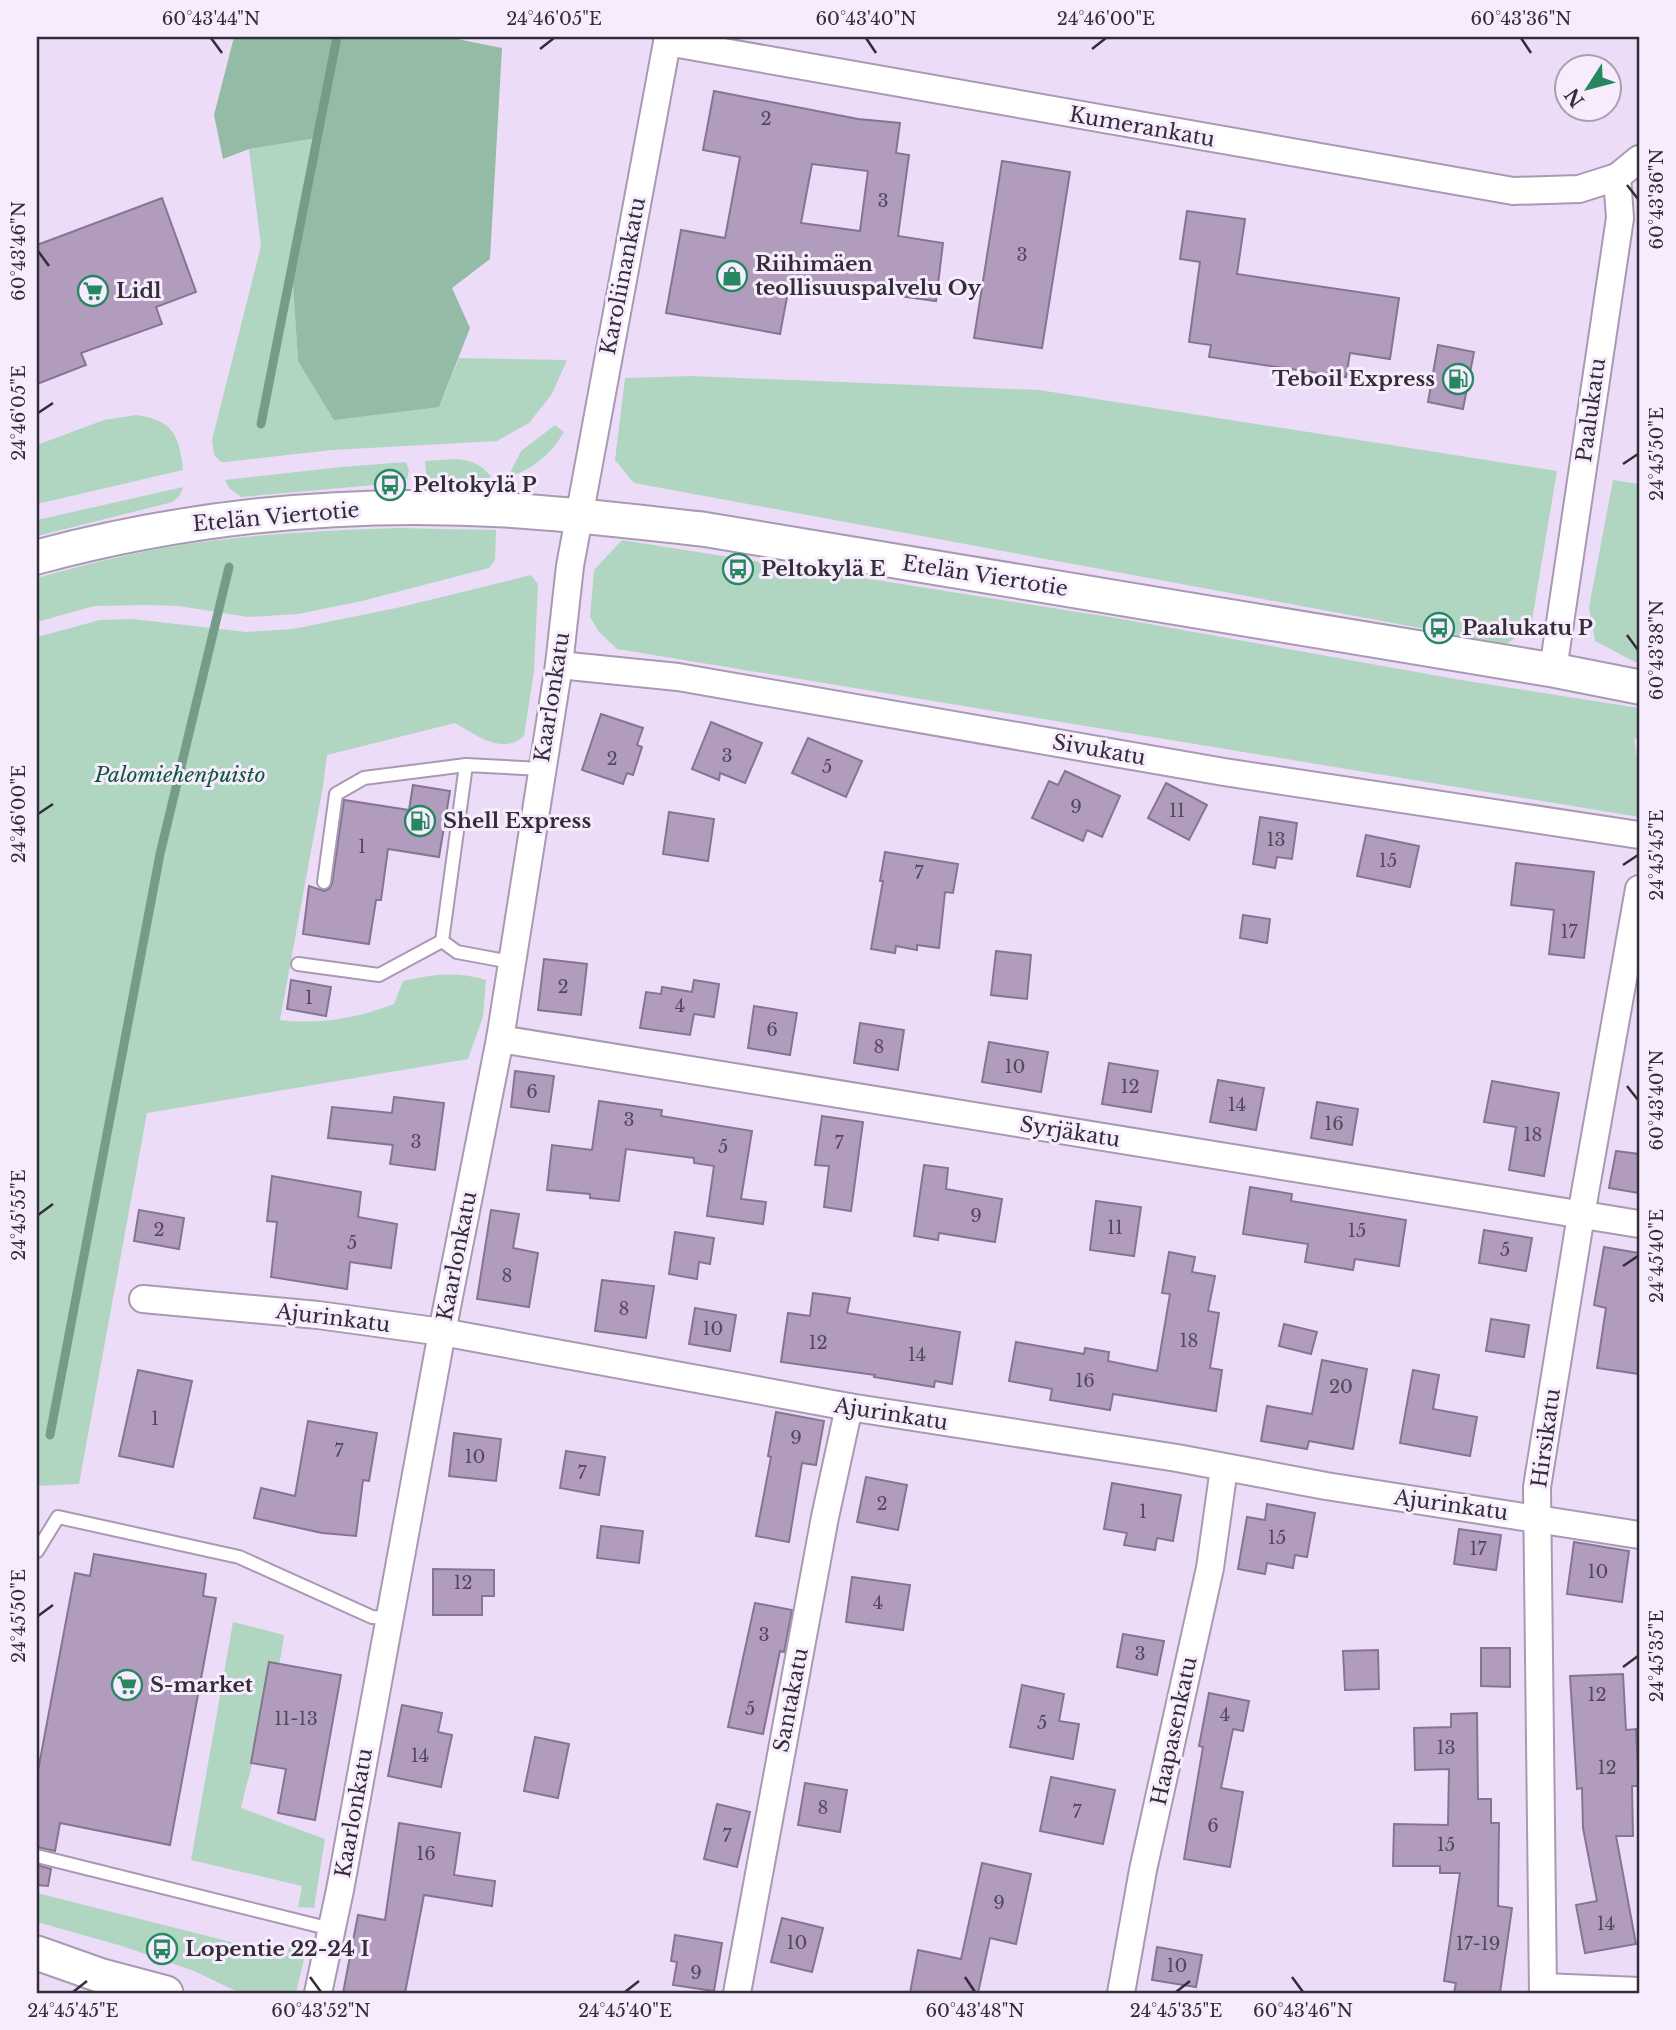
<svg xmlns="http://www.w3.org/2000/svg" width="1676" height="2030" font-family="'Libre Baskerville',serif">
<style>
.green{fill:#b0d6c2}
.forest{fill:#93bba6}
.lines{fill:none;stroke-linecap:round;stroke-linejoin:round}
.stream{stroke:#759c88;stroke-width:9}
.building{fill:#b19cbd;stroke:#85768f;stroke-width:2;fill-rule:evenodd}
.service-casing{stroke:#a999b3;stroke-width:16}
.minor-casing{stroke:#a999b3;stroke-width:30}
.tertiary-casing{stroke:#a999b3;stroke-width:37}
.service{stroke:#fff;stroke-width:12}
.minor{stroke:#fff;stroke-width:26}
.tertiary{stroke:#fff;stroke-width:33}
.ticks{fill:none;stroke:#332d38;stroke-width:2.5}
.labels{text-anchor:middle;stroke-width:6;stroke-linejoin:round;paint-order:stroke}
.number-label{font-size:18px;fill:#524959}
.street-label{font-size:21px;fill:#332d38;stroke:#f7ecfd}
.poi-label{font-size:21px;font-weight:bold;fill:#332d38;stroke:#f7ecfd;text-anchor:start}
.park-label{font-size:21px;font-style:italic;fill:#0e573b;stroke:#f7ecfd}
.neatline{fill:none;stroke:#332d38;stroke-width:2.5}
.ticks-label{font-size:18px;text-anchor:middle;fill:#332d38}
</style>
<rect width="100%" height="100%" fill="#eddcf8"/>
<g class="green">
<polygon points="317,138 292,269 298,361 439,407 459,358 567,360 552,394 529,423 497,441 332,450 226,462 221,462 214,455 212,440 261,246 249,149"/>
<polygon points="692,376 1039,390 1557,471 1531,626 1507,644 634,483 615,460 625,378"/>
<path d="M136,415C174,420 179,436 183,470L37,504V445L104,420Z"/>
<path d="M555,425L564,432C551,454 535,467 512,476L510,473L521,451Z"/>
<path d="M456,459C473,461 481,464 491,477L480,483L427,485L425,461Z"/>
<polygon points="406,462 409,470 407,479 385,480 375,485 241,497 229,488 225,480 341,467"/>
<polygon points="1613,480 1639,484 1639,664 1595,641 1589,607"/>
<polygon points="183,487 180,495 173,502 37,536 37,520"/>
<path d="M397,528L496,530L495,560L489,568L362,601L298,614L248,617L179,606L148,605L94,606L37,622V578C94,562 151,548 210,541C272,533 334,530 397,528Z"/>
<polygon points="622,540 1110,617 1461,680 1639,708 1639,739 1634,738 1639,772 1639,817 617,649 599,632 590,617 594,570"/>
<path d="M531,575L538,584L534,671L524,736C503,756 474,734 455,723L327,755L323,786L280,1020C319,1025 357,1018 394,1004L403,981C433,974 457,971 486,980L483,1017L468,1059L147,1113L79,1484L37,1486V637L100,620L133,619L246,632L293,629L401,607Z"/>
<path d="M233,1622L284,1635C277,1694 254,1750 241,1808L325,1839L314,1908L298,1907L302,1886L191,1860Z"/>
<polygon points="37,1893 287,1956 291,1938 306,1942 307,1947 296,1993 240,1993 194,1971 122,1946 37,1922"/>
</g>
<polygon class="forest" points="234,37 447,37 502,48 490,259 452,288 470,328 439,407 334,420 298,361 292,269 317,138 249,149 223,159 214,115"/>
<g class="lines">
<g class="stream">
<polyline points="261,424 337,37"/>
<polyline points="50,1435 160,854 229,567"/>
</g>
</g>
<g class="building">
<path d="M714,91L858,119L900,123L896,153L909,155L898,236L943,243L936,301L790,281L780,334L666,313L681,230L725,238L740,157L703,150ZM812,164L868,171L860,231L801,223Z"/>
<polygon points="1002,161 1070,172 1042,348 974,338"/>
<polygon points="162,198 196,292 156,307 162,324 81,353 86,365 37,384 37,245"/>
<polygon points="1187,211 1245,219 1237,274 1399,298 1390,359 1350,353 1346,377 1209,357 1211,345 1189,342 1200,262 1180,259"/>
<polygon points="1438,345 1474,352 1463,409 1428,402"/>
<polygon points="601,714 643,728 637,745 642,747 633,775 627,773 623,784 582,770"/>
<polygon points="711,722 762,743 745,783 720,773 719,780 692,769"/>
<polygon points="808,738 862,761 846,797 792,773"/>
<polygon points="1065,771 1120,796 1102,837 1087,830 1083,841 1032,818 1049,781 1058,785"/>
<polygon points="1166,783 1207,805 1189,840 1148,818"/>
<polygon points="413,785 450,791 439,857 388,849 381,900 376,900 369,944 303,934 309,886 324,891 329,889 332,884 344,800 409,810"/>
<polygon points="669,812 714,819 708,861 663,854"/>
<polygon points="1260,817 1297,823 1292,859 1277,857 1275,868 1253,864"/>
<polygon points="1366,835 1419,846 1410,887 1357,876"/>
<polygon points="885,852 958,864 953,893 945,892 939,948 917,945 917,950 896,946 895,953 871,949 883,881 880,881"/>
<polygon points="1516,863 1594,872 1584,958 1549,954 1554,910 1511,905"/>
<polygon points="1243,915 1270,919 1267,943 1240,938"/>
<polygon points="996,951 1031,955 1027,999 991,995"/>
<polygon points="544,959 587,964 581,1015 538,1010"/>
<polygon points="291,980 331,987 326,1016 287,1009"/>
<polygon points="694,980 719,984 714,1017 694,1014 690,1035 640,1028 646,992 661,994 662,987 692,992"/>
<polygon points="754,1006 797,1013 790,1055 748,1048"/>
<polygon points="860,1023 904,1030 898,1070 854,1063"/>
<polygon points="989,1042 1048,1052 1041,1092 982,1082"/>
<polygon points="1109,1063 1158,1071 1151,1112 1102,1104"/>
<polygon points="515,1071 554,1076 549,1112 511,1107"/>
<polygon points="1218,1080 1264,1088 1256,1130 1210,1122"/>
<polygon points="1492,1081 1559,1093 1544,1176 1509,1170 1516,1127 1484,1122"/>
<polygon points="394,1097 444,1103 435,1170 390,1164 393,1145 328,1138 332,1107 392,1113"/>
<polygon points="599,1101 662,1110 661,1116 752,1131 741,1199 766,1202 763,1224 707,1216 714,1166 694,1163 694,1158 626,1149 619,1201 590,1198 590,1194 547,1190 552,1145 592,1150"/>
<polygon points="1317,1102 1358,1109 1352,1145 1311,1138"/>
<polygon points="822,1116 863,1122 851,1211 824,1207 829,1166 815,1165"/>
<polygon points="1616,1151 1639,1154 1639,1193 1609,1188"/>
<polygon points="924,1165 948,1168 946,1189 1002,1199 995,1242 939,1233 938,1240 914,1236"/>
<polygon points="272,1176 361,1192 358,1217 397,1224 391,1268 350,1262 347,1289 271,1277 277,1222 267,1221"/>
<polygon points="1250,1187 1292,1194 1291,1201 1406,1220 1399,1266 1355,1259 1353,1270 1305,1262 1308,1244 1243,1234"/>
<polygon points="1096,1201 1141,1207 1134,1256 1090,1250"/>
<polygon points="139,1210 184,1218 179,1249 134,1241"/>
<polygon points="491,1210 519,1214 513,1248 538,1253 529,1307 477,1299"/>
<polygon points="1484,1230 1532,1238 1526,1271 1479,1263"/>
<polygon points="675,1232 714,1238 710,1264 699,1262 697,1279 669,1274"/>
<polygon points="1604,1247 1639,1253 1639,1374 1597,1368 1606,1308 1594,1305"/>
<polygon points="1169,1252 1195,1257 1192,1272 1215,1276 1208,1311 1219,1313 1210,1368 1222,1370 1216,1411 1113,1394 1110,1410 1050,1400 1052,1389 1009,1381 1016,1342 1084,1354 1085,1348 1109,1352 1108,1361 1157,1371 1170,1294 1162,1293"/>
<polygon points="602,1280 654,1286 646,1338 595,1331"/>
<polygon points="813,1293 850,1298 847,1313 960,1332 952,1384 935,1381 934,1387 874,1377 875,1375 781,1362 788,1313 810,1316"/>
<polygon points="695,1308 736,1315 730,1351 689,1344"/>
<polygon points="1491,1319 1529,1325 1524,1357 1486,1351"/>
<polygon points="1284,1324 1317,1332 1311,1354 1279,1346"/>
<polygon points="1322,1360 1367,1369 1353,1449 1309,1441 1307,1449 1261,1441 1267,1406 1312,1414"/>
<polygon points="138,1370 192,1381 173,1467 119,1456"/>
<polygon points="1413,1370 1439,1375 1433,1409 1477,1417 1470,1456 1400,1443"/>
<polygon points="776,1412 824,1421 816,1465 802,1463 789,1542 756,1536 771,1457 768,1456"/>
<polygon points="308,1421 377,1433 369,1481 363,1480 356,1536 322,1533 254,1518 261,1488 295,1496"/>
<polygon points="454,1433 501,1439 496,1481 449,1476"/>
<polygon points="566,1451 605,1457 599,1495 560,1488"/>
<polygon points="866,1477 907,1485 898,1530 857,1522"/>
<polygon points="1112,1483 1181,1495 1173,1541 1157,1538 1155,1550 1124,1545 1127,1533 1104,1529"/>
<polygon points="1267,1504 1315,1513 1307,1557 1295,1555 1293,1568 1267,1563 1265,1574 1238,1569 1247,1517 1265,1520"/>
<polygon points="601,1526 643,1531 639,1563 597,1558"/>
<polygon points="1459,1529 1501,1535 1496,1570 1454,1564"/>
<polygon points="1574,1542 1629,1551 1622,1602 1567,1594"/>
<polygon points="94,1554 206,1574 203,1596 216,1598 170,1845 60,1823 55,1851 37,1847 37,1776 75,1573 90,1576"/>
<polygon points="433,1569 494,1570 494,1596 482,1596 482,1615 433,1615"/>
<polygon points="852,1577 910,1585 903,1630 846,1622"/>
<polygon points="755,1603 792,1610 784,1652 780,1651 763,1734 728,1727"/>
<polygon points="1123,1634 1164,1641 1157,1675 1117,1667"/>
<polygon points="1481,1648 1510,1648 1510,1687 1481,1686"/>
<polygon points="1378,1650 1379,1689 1345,1690 1343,1651"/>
<polygon points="269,1662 341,1675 315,1820 278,1813 286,1769 251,1763"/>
<polygon points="1623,1674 1626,1730 1636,1729 1639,1786 1632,1786 1633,1836 1616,1836 1636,1944 1585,1953 1576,1905 1597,1901 1583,1828 1582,1788 1577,1789 1570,1676"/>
<polygon points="1022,1685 1064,1694 1059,1721 1079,1724 1073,1759 1010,1747"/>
<polygon points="1209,1693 1249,1701 1243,1731 1233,1729 1221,1788 1243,1792 1230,1867 1184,1859 1203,1747 1199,1746"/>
<polygon points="402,1705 442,1713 438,1732 452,1735 441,1787 388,1776"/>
<polygon points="1477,1713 1478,1799 1491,1799 1491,1823 1499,1823 1498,1906 1512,1908 1500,1993 1454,1993 1456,1983 1444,1981 1460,1873 1440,1873 1440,1866 1393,1866 1394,1824 1448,1825 1449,1769 1415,1770 1414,1728 1451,1727 1451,1714"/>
<polygon points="535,1737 569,1744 558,1798 524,1791"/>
<polygon points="1051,1777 1115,1790 1103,1844 1040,1831"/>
<polygon points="805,1783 847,1790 840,1832 798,1825"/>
<polygon points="717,1804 750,1812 737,1867 704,1859"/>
<polygon points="399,1823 460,1833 454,1875 495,1881 492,1906 424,1895 405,1993 343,1993 358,1915 385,1920"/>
<polygon points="982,1863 1031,1874 1016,1944 990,1938 978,1993 910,1993 918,1950 961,1959"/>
<polygon points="37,1865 51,1869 48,1886 37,1885"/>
<polygon points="782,1918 823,1928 812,1972 771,1962"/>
<polygon points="675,1935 722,1943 714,1991 673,1985 677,1962 671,1961"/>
<polygon points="1157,1947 1202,1955 1196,1987 1152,1980"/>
</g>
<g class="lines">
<g class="service-casing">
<g id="service">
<polyline points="324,882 336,794 364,778 466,765"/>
<polyline points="511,962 457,952 442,941 466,765 541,769"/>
<polyline points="298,964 379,975 442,941"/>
<polyline points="37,1551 58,1517 239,1557 372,1617 389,1618"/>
<polyline points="37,1856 331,1929"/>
</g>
</g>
<g class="minor-casing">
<g id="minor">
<polyline points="667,42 1513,191 1579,189 1617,177 1639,159"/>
<polyline points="559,665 678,677 1224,772 1639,835"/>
<polyline points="1553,670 1620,218 1617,177"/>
<polyline points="500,1039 1639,1224"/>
<polyline points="143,1299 318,1315 442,1332 849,1407 1177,1458 1326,1486 1639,1535"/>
<polyline points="1543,1987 1639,1991"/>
<polyline points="318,1993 340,1890 442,1332 500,1039 559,665 570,566 668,37"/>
<polyline points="737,1993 825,1517 849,1407"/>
<polyline points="1121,1993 1143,1870 1210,1568 1224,1468"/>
<polyline points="1543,1993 1537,1487 1581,1215 1639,889"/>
</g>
</g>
<g class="tertiary-casing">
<g id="tertiary">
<path d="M37,557C189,516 349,501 506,510C572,514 637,522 702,529L1553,670L1639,687"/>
<polyline points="37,1953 102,1976 166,1993"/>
</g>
</g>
<use href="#service" class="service"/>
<use href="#minor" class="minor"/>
<use href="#tertiary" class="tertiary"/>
</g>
<path class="ticks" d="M211,38L222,53M866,38L876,53M1521,38L1531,53M540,49L554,38M1092,49L1106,38M1627,185L1638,199M38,251L49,266M38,413L53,403M1623,464L1638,454M1627,635L1638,650M38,814L53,804M1623,865L1638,855M1627,1086L1638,1100M38,1215L53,1204M1623,1266L1638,1256M38,1616L53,1605M1623,1667L1638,1656M310,1977L321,1992M965,1977L975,1992M1292,1977L1303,1992M73,1992L87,1981M625,1992L639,1981M1176,1992L1190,1981"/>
<defs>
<g id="shop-ring" transform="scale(1.575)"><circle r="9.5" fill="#f7ecfd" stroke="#268760" stroke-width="1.5"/><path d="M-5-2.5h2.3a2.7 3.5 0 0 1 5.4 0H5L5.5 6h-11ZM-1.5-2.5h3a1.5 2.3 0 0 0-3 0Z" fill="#268760"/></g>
<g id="supermarket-ring" transform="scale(1.575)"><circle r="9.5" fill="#f7ecfd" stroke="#268760" stroke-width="1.5"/><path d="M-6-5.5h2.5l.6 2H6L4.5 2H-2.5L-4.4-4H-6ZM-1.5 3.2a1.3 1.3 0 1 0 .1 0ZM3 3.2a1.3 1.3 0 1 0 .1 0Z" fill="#268760"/></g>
<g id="fuel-ring" transform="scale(1.575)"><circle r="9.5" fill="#f7ecfd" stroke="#268760" stroke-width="1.5"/><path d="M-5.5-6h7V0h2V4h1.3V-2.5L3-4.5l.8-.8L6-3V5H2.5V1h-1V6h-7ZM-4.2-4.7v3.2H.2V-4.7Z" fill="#268760"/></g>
<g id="bus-ring" transform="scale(1.575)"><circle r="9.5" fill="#f7ecfd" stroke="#268760" stroke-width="1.5"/><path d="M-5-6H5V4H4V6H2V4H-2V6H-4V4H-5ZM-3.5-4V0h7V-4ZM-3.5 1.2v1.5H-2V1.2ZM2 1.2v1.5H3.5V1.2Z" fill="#268760"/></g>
</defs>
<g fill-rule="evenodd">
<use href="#shop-ring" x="732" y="276"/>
<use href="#supermarket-ring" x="93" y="291"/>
<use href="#fuel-ring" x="1458" y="379"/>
<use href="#bus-ring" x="390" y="485"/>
<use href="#bus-ring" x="738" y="569"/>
<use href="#bus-ring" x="1439" y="628"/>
<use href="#fuel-ring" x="420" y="821"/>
<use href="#supermarket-ring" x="127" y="1685"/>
<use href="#bus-ring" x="162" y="1949"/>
</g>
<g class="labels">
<g class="number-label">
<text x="766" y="125">2</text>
<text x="883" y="207">3</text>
<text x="1022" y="261">3</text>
<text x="727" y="762">3</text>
<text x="612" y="765">2</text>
<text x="827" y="773">5</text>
<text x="1076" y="813">9</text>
<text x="1177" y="817">11</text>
<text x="1276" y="846">13</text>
<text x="362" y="853">1</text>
<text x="1388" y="867">15</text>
<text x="919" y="879">7</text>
<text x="1569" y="938">17</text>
<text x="563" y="993">2</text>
<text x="309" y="1004">1</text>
<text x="680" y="1012">4</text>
<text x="772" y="1036">6</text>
<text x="879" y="1053">8</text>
<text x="1015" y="1073">10</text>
<text x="1130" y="1093">12</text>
<text x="532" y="1098">6</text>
<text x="1237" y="1111">14</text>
<text x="629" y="1126">3</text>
<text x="1334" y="1130">16</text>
<text x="1533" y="1141">18</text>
<text x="416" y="1148">3</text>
<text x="839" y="1149">7</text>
<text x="723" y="1153">5</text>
<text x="976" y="1222">9</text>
<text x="1115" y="1234">11</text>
<text x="159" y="1236">2</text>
<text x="1357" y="1237">15</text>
<text x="352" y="1249">5</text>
<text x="1505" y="1256">5</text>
<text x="507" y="1282">8</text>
<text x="624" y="1315">8</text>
<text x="713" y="1335">10</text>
<text x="1189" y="1347">18</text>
<text x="818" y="1349">12</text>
<text x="917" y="1361">14</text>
<text x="1085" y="1387">16</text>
<text x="1341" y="1393">20</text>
<text x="155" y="1425">1</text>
<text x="796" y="1444">9</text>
<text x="339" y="1457">7</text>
<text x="475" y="1463">10</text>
<text x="582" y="1479">7</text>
<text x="882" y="1510">2</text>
<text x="1143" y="1518">1</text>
<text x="1277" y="1544">15</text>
<text x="1478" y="1555">17</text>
<text x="1598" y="1578">10</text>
<text x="463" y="1589">12</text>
<text x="878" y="1609">4</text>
<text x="764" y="1641">3</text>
<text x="1140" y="1660">3</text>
<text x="1597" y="1701">12</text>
<text x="750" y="1715">5</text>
<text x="1225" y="1721">4</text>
<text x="296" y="1725">11-13</text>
<text x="1042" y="1729">5</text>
<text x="1446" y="1754">13</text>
<text x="420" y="1762">14</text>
<text x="1607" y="1774">12</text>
<text x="823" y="1814">8</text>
<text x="1077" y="1818">7</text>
<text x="1213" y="1832">6</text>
<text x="727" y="1842">7</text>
<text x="1446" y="1851">15</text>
<text x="426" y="1860">16</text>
<text x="999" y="1909">9</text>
<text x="1606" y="1930">14</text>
<text x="797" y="1949">10</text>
<text x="1478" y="1950">17-19</text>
<text x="1177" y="1972">10</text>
<text x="696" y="1979">9</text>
</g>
<g class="street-label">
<text transform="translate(1142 127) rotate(10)" y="7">Kumerankatu</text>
<text transform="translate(623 276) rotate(-79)" y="7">Karoliinankatu</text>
<text transform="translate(1591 410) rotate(-82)" y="7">Paalukatu</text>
<text transform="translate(276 517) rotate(-5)" y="7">Etelän Viertotie</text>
<text transform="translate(985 576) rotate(9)" y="7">Etelän Viertotie</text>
<text transform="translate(552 697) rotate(-81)" y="7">Kaarlonkatu</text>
<text transform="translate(1099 750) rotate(10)" y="7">Sivukatu</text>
<text transform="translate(1070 1132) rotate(9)" y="7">Syrjäkatu</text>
<text transform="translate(457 1256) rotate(-79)" y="7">Kaarlonkatu</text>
<text transform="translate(333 1318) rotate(7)" y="7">Ajurinkatu</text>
<text transform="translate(891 1414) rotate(9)" y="7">Ajurinkatu</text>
<text transform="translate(1546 1438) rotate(-82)" y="7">Hirsikatu</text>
<text transform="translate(1451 1505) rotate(8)" y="7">Ajurinkatu</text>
<text transform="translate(791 1700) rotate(-79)" y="7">Santakatu</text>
<text transform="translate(1174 1731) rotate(-78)" y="7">Haapasenkatu</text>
<text transform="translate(354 1813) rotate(-80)" y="7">Kaarlonkatu</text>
</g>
<g class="poi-label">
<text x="755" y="271">Riihimäen<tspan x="755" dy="24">teollisuuspalvelu Oy</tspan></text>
<text x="116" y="298">Lidl</text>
<text x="1435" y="386" text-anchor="end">Teboil Express</text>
<text x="413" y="492">Peltokylä P</text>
<text x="761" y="576">Peltokylä E</text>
<text x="1462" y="635">Paalukatu P</text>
<text x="443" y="828">Shell Express</text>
<text x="150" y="1692">S-market</text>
<text x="185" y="1956">Lopentie 22-24 I</text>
</g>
<g class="park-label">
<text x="180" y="782">Palomiehenpuisto</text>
</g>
</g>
<rect width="1676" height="2030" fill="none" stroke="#f7ecfd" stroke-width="77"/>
<g transform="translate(1588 88) rotate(234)"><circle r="33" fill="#f7ecfd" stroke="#a9a0ae" stroke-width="2"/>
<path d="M0-5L12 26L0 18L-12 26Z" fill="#268760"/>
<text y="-10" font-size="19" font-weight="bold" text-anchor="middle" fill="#332d38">N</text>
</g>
<rect x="38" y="38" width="1600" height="1954" class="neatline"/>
<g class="ticks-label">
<text x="211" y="25">60°43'44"N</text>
<text x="554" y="25">24°46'05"E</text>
<text x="866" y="25">60°43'40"N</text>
<text x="1106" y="25">24°46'00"E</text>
<text x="1521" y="25">60°43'36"N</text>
<text transform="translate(1657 199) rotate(-90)" y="6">60°43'36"N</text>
<text transform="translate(19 251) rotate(-90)" y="6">60°43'46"N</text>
<text transform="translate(19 413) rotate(-90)" y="6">24°46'05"E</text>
<text transform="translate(1657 454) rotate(-90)" y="6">24°45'50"E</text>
<text transform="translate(1657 650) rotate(-90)" y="6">60°43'38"N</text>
<text transform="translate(19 814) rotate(-90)" y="6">24°46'00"E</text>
<text transform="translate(1657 855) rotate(-90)" y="6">24°45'45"E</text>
<text transform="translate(1657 1100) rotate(-90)" y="6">60°43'40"N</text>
<text transform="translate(19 1215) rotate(-90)" y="6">24°45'55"E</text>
<text transform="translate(1657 1256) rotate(-90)" y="6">24°45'40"E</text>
<text transform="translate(19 1616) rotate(-90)" y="6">24°45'50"E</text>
<text transform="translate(1657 1656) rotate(-90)" y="6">24°45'35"E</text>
<text x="73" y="2017">24°45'45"E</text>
<text x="321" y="2017">60°43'52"N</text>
<text x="625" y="2017">24°45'40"E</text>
<text x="975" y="2017">60°43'48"N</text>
<text x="1176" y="2017">24°45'35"E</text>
<text x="1303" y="2017">60°43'46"N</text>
</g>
</svg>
